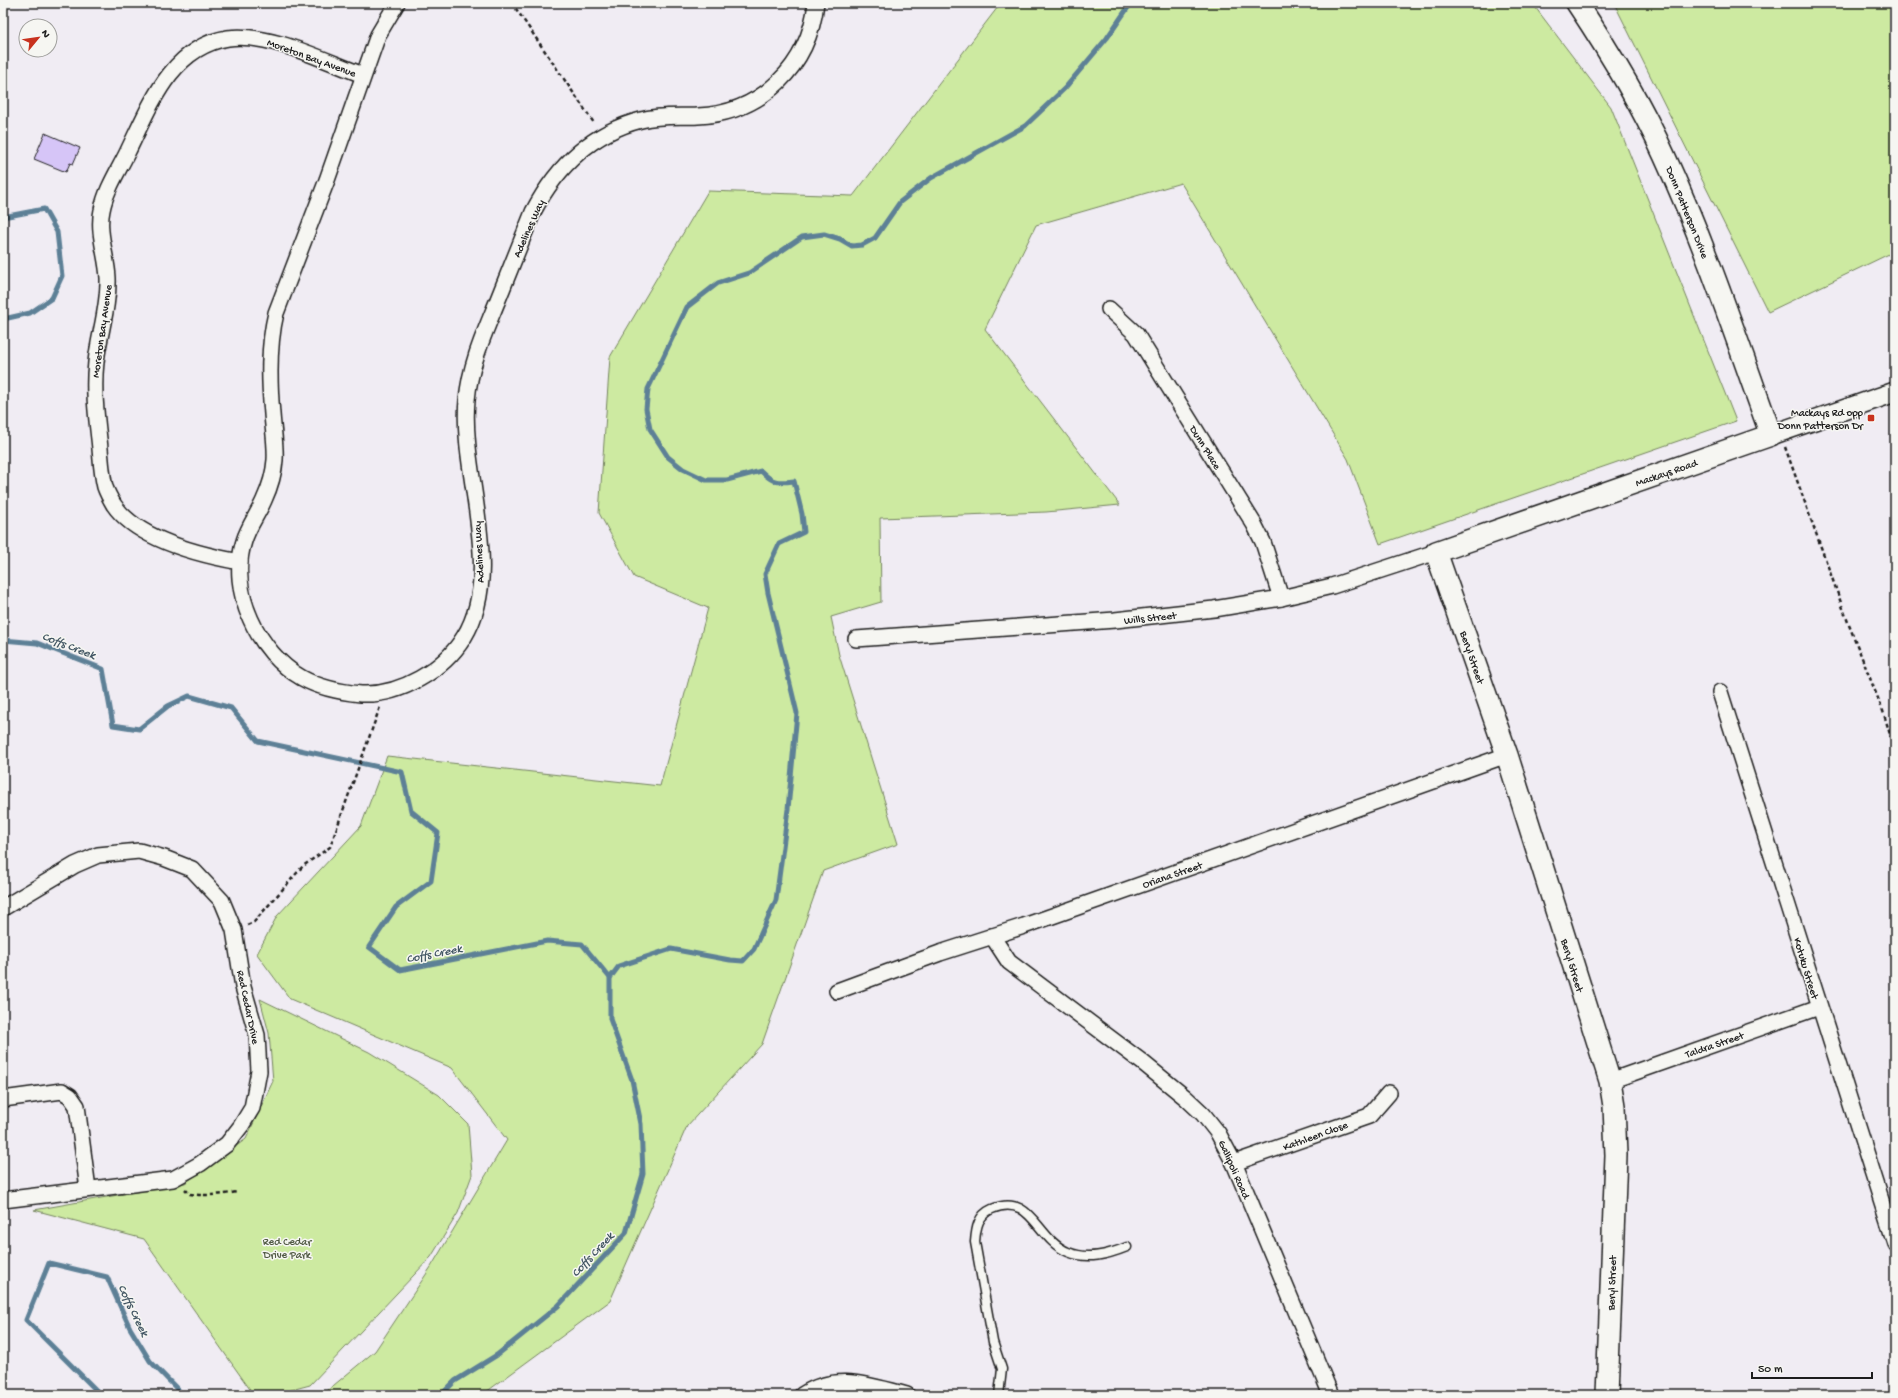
<svg xmlns="http://www.w3.org/2000/svg" width="1898" height="1398" font-family="'Gochi Hand',sans-serif">
<style>
.green{fill:#cdeaa1;stroke:#74835e}
.lines{fill:none;stroke-linecap:round;stroke-linejoin:round}
.stream{stroke:#5d8096;stroke-width:5}
.building{fill:#d6c5f7;stroke:#1c1c1c}
.service-casing{stroke:#1c1c1c;stroke-width:11}
.minor-casing{stroke:#1c1c1c;stroke-width:18}
.tertiary-casing{stroke:#1c1c1c;stroke-width:22}
.secondary-casing{stroke:#1c1c1c;stroke-width:24}
.path{stroke:#1c1c1c;stroke-width:2.5;stroke-dasharray:4 3;stroke-linecap:butt}
.service{stroke:#f6f6f2;stroke-width:8}
.minor{stroke:#f6f6f2;stroke-width:15}
.tertiary{stroke:#f6f6f2;stroke-width:19}
.secondary{stroke:#f6f6f2;stroke-width:21}
.poi-dot{fill:#c8321e;stroke:#f6f6f2;stroke-width:1.5}
.labels{text-anchor:middle;stroke-width:3;stroke-linejoin:round;paint-order:stroke}
.street-label{font-size:11px;fill:#1c1c1c;stroke:#f6f6f2}
.poi-label{font-size:11px;fill:#1c1c1c;stroke:#f6f6f2;text-anchor:end}
.park-label{font-size:11px;fill:#515a44;stroke:#f6f6f2}
.water-label{font-size:12px;font-style:italic;fill:#425663;stroke:#f6f6f2}
</style>
<rect width="100%" height="100%" fill="#f0ecf3"/>
<filter id="ink" filterUnits="userSpaceOnUse"><feTurbulence type="fractalNoise" baseFrequency=".025" numOctaves="2"/><feDisplacementMap in="SourceGraphic" scale="8" xChannelSelector="R" yChannelSelector="G"/><feConvolveMatrix kernelMatrix="1 2 1 2 8 2 1 2 1" color-interpolation-filters="sRGB"/></filter>
<g filter="url(#ink)">
<g class="green">
<polygon points="1001,3 1532,3 1611,107 1736,421 1380,544 1348,459 1181,183 1036,225 985,329 1120,505 1046,512 880,518 881,602 831,617 839,655 898,844 823,871 762,1044 687,1126 610,1301 482,1395 322,1395 375,1351 431,1267 507,1140 452,1068 290,999 257,954 277,916 361,826 387,756 660,786 708,608 634,577 599,513 610,357 708,191 853,196"/>
<polygon points="1614,3 1895,3 1895,249 1889,254 1768,312"/>
<polygon points="260,999 369,1052 439,1095 468,1124 472,1175 458,1213 431,1257 310,1385 273,1395 254,1395 144,1239 34,1210 185,1183 246,1139 273,1081 269,1033"/>
</g>
<g class="lines">
<g class="stream">
<polyline points="3,217 44,209 57,232 62,276 52,298 30,313 8,318 3,318"/>
<polyline points="3,640 37,643 103,669 113,725 139,729 168,706 189,696 231,708 258,741 402,772 411,811 438,833 431,881 396,907 369,947 400,970 547,941 582,944 610,978 610,1019 632,1080 641,1124 643,1174 626,1233 558,1306 497,1355 455,1381 441,1395"/>
<path d="M610,978L619,966L671,949L730,960L743,961L754,949L776,900L788,809L797,713L768,593L765,574L779,544L804,532L802,514L794,481C777,483 773,483 761,471L727,480H706L683,469L668,457L650,429L646,409L648,389L687,307L718,283L749,273L802,237L824,234L840,239L852,246L862,245L875,238L900,202L931,178L1025,126L1065,88L1107,38L1131,3"/>
<polyline points="101,1395 26,1320 49,1263 107,1277 130,1328 150,1361 183,1395"/>
</g>
</g>
<polygon class="building" points="45,133 80,148 73,164 70,163 66,172 34,159"/>
<g class="lines">
<g class="service-casing">
<path id="service" d="M999,1395L1002,1369L993,1342L975,1242C976,1228 978,1215 992,1209C1032,1192 1036,1239 1068,1252C1088,1260 1107,1255 1127,1247"/>
</g>
<g class="minor-casing">
<g id="minor">
<path d="M397,3L378,35L327,180L276,313C268,346 269,380 272,414C273,429 276,446 275,460C274,474 270,487 264,500C258,514 248,527 244,541C228,591 258,653 302,678C320,688 340,692 361,694C400,696 444,670 464,637C505,571 460,473 467,400C470,365 484,334 497,302C509,272 521,242 533,212C556,168 591,133 641,120C660,115 679,117 698,116C762,113 809,66 816,3"/>
<polyline points="1109,309 1136,334 1254,524 1263,542 1281,598"/>
<path d="M240,562C201,555 138,540 114,505C111,500 107,493 105,487C101,471 101,455 99,439C96,413 93,388 96,362C99,335 109,306 108,278C107,256 97,232 102,210C106,189 119,170 128,151C150,106 171,47 228,38C268,32 325,61 363,75"/>
<polyline points="856,639 1115,620 1214,609 1281,598 1332,586 1436,552"/>
<polyline points="1720,692 1895,1243"/>
<polyline points="3,908 75,865 98,855 139,851 164,858 192,869 222,901 234,930 243,987 257,1035 259,1071 252,1108 241,1126 227,1144 200,1164 173,1179 3,1200"/>
<polyline points="992,936 1009,962 1142,1062 1186,1098 1203,1114 1218,1133 1234,1163 1331,1395"/>
<polyline points="837,991 940,953 1024,926 1507,755"/>
<polyline points="1610,1081 1819,1007"/>
<polyline points="3,1099 62,1091 70,1096 77,1106 88,1189"/>
<polyline points="1234,1163 1369,1116 1389,1093"/>
<path d="M802,1395C837,1372 870,1386 907,1395"/>
</g>
</g>
<g class="tertiary-casing">
<polyline id="tertiary" points="1771,435 1895,392"/>
</g>
<g class="secondary-casing">
<path id="secondary" d="M1577,3C1609,51 1640,102 1664,155C1706,246 1737,341 1771,435L1436,552L1507,755L1610,1081L1614,1106L1616,1155L1607,1395"/>
</g>
<g class="path">
<polyline points="512,3 594,123"/>
<polyline points="1785,447 1849,625 1883,711 1895,751"/>
<polyline points="247,925 254,922 303,866 330,847 380,707"/>
<path d="M185,1189L190,1194C206,1196 221,1195 237,1192"/>
</g>
<use href="#service" class="service"/>
<use href="#minor" class="minor"/>
<use href="#tertiary" class="tertiary"/>
<use href="#secondary" class="secondary"/>
</g>
</g>
<rect class="poi-dot" x="1867" y="414" width="8" height="8" rx="2"/>
<g class="labels">
<g class="street-label">
<text transform="translate(312 57) rotate(20)" y="4">Moreton Bay Avenue</text>
<text transform="translate(1688 212) rotate(68)" y="4">Donn Patterson Drive</text>
<text transform="translate(528 228) rotate(-66)" y="4">Adelines Way</text>
<text transform="translate(101 331) rotate(-82)" y="4">Moreton Bay Avenue</text>
<text transform="translate(1206 447) rotate(58)" y="4">Dunn Place</text>
<text transform="translate(1666 472) rotate(-19)" y="4">Mackays Road</text>
<text transform="translate(478 552) rotate(-93)" y="4">Adelines Way</text>
<text transform="translate(1150 617) rotate(-6)" y="4">Wills Street</text>
<text transform="translate(1473 657) rotate(71)" y="4">Beryl Street</text>
<text transform="translate(1172 874) rotate(-19)" y="4">Oriana Street</text>
<text transform="translate(1573 965) rotate(73)" y="4">Beryl Street</text>
<text transform="translate(1807 968) rotate(73)" y="4">Kotuku Street</text>
<text transform="translate(249 1007) rotate(78)" y="4">Red Cedar Drive</text>
<text transform="translate(1714 1044) rotate(-19)" y="4">Taldra Street</text>
<text transform="translate(1315 1135) rotate(-20)" y="4">Kathleen Close</text>
<text transform="translate(1235 1169) rotate(66)" y="4">Gallipoli Road</text>
<text transform="translate(1611 1283) rotate(-88)" y="4">Beryl Street</text>
</g>
<g class="poi-label">
<text x="1863" y="416">Mackays Rd opp<tspan x="1863" dy="13">Donn Patterson Dr</tspan></text>
</g>
<g class="park-label">
<text x="287" y="1245">Red Cedar<tspan x="287" dy="13">Drive Park</tspan></text>
</g>
<g class="water-label">
<text transform="translate(69 645) rotate(21)" y="4">Coffs Creek</text>
<text transform="translate(434 953) rotate(-11)" y="4">Coffs Creek</text>
<text transform="translate(592 1254) rotate(-47)" y="4">Coffs Creek</text>
<text transform="translate(134 1310) rotate(64)" y="4">Coffs Creek</text>
</g>
</g>
<rect width="1898" height="1398" fill="none" stroke="#f6f6f2" stroke-width="16"/>
<rect x="8" y="8" width="1882" height="1382" fill="none" stroke="#1c1c1c" stroke-width="1.5" filter="url(#ink)"/>
<g transform="translate(38 38) rotate(61)"><circle r="19" fill="#f6f6f2" stroke="#9f9f9c"/>
<path d="M0-3L7 15L0 10L-7 15Z" fill="#c8321e"/>
<text y="-6" font-size="11" font-weight="bold" text-anchor="middle" fill="#1c1c1c">N</text>
</g>
<path d="M1752 1372v6h120v-6" fill="none" stroke="#1c1c1c" stroke-width="2"/>
<text x="1758" y="1372" font-size="12" fill="#1c1c1c" stroke="#f6f6f2" stroke-width="3" paint-order="stroke">50 m</text>
</svg>
